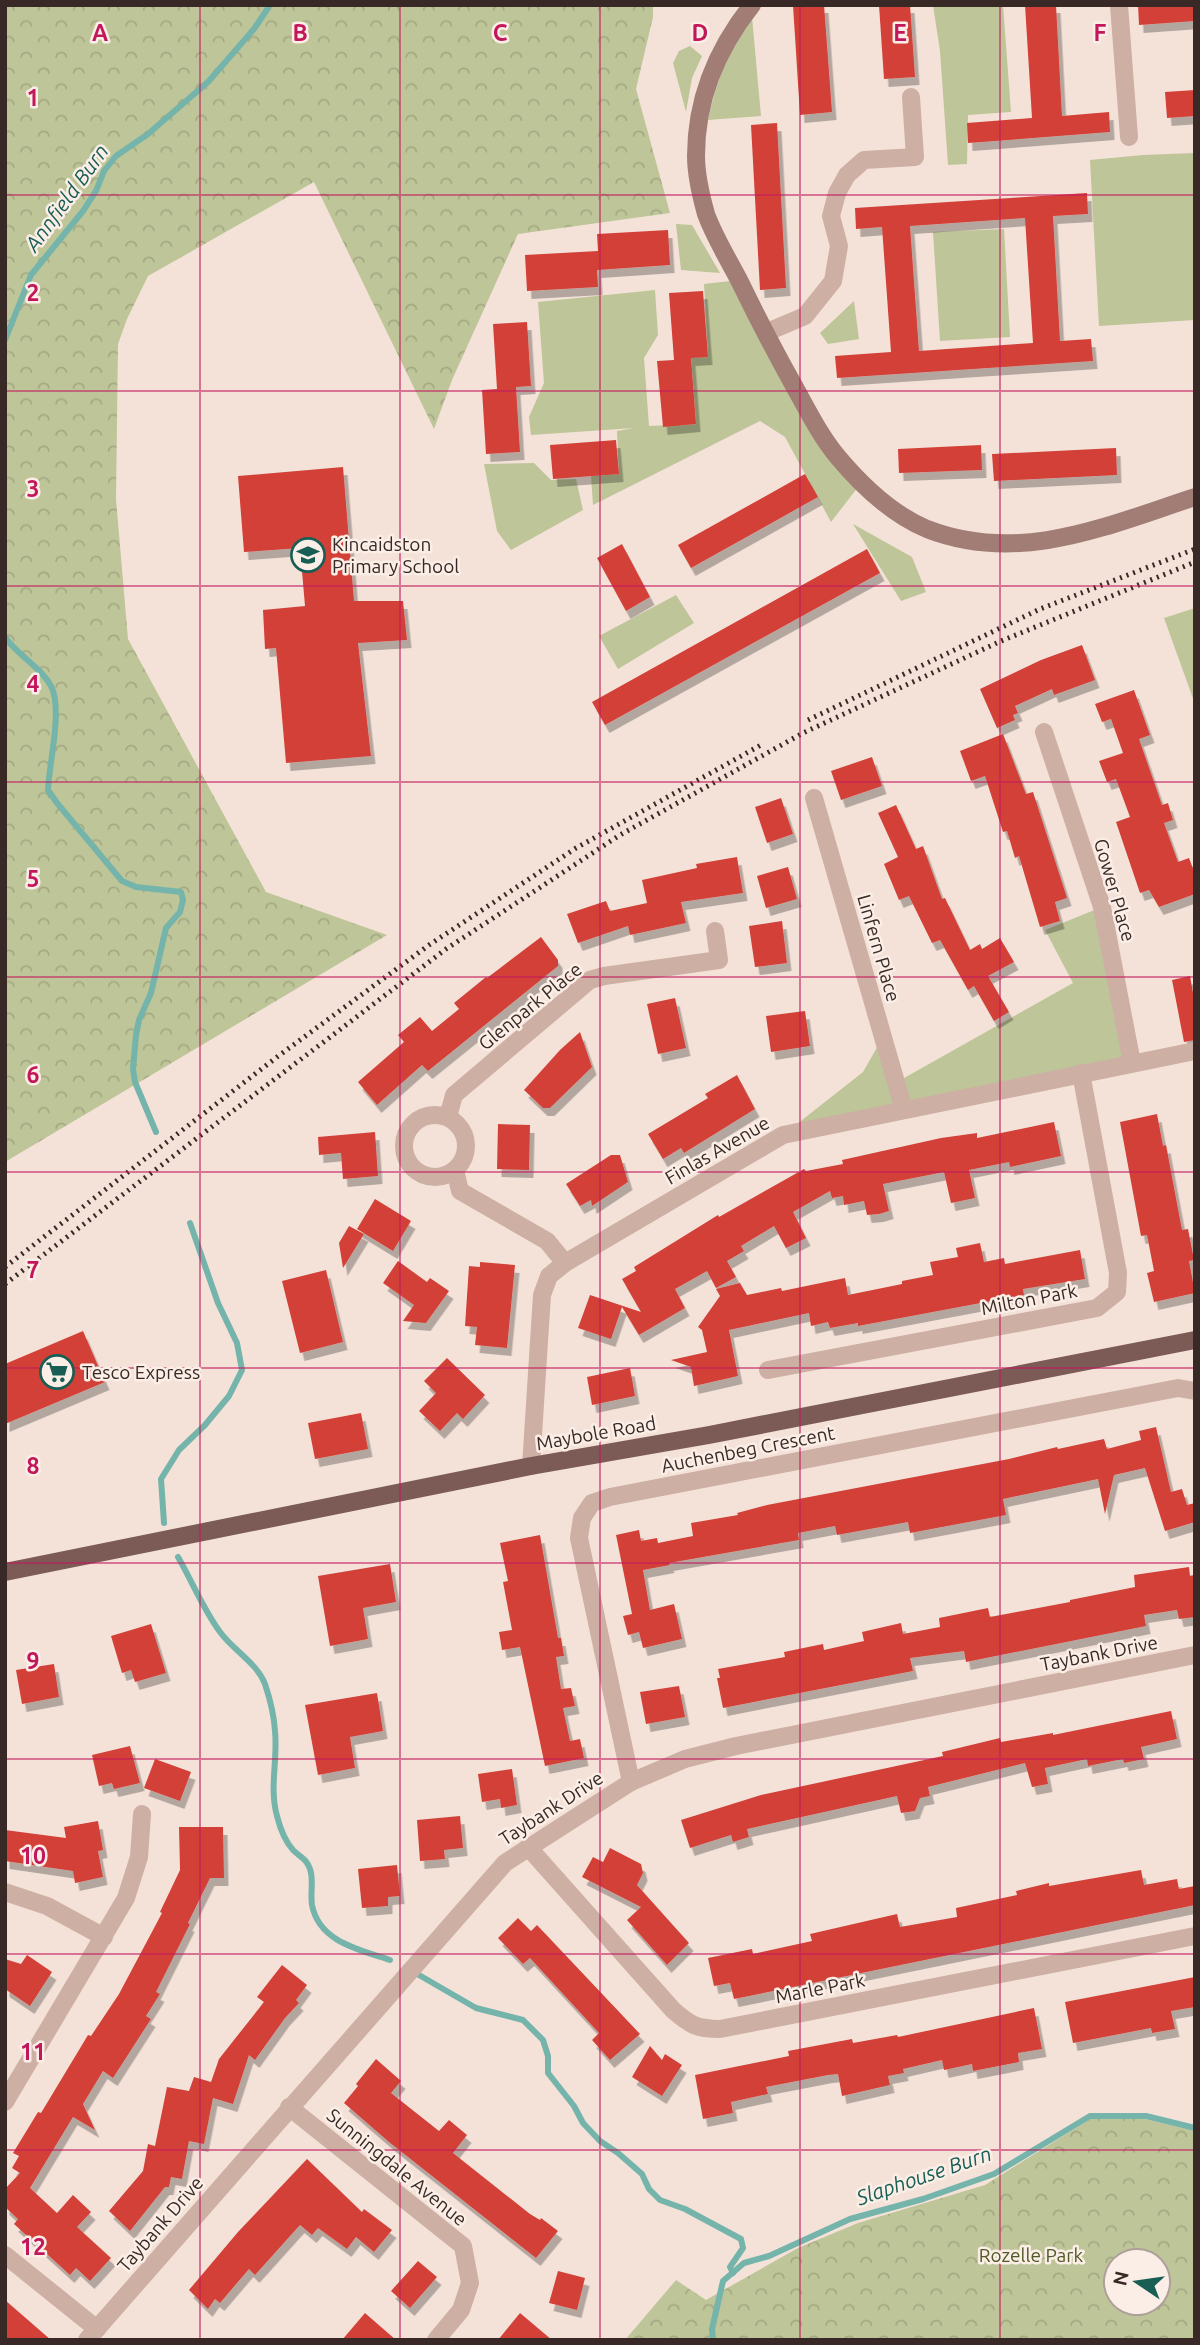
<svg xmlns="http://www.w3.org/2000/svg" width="1200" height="2345" font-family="Ubuntu,sans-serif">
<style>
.grass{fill:#bec598}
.park{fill:url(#park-crowns);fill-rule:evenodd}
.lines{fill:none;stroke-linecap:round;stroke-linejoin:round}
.stream{stroke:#75b4ab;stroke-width:6}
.building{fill:#d24139;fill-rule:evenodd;filter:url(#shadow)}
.street{stroke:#cdafa4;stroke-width:18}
.secondary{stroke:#a17d75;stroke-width:18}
.primary{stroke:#7c5b56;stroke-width:18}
.rail{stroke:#382926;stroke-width:5;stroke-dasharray:2 5;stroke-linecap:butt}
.grid{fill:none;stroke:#c2185b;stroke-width:2;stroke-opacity:0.55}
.labels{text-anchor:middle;stroke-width:5;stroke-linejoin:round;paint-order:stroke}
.poi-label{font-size:19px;fill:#382926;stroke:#fbeee6;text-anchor:start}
.street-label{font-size:19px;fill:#382926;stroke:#fbeee6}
.park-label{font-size:19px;fill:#505928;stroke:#fbeee6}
.water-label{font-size:21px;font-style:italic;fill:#185e55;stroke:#fbeee6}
.grid-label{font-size:23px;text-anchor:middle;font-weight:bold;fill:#c2185b;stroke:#fbeee6;stroke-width:5;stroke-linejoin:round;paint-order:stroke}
</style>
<defs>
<pattern id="park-crowns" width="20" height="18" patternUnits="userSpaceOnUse" patternTransform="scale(1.75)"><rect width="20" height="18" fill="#bec598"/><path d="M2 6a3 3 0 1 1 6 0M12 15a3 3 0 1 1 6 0" fill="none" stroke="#a4a983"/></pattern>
<filter id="shadow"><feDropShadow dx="4.5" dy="8" stdDeviation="0" flood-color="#0004"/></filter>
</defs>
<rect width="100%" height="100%" fill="#f4e2d9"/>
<g class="grass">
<polygon points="933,5 1003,5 1011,112 968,115 967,164 948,165 940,51"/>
<path d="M752,17L761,116L708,120C718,75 727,55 752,17Z"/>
<polygon points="690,46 702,56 692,78 686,112 673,63 679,51"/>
<polygon points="1195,153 1195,320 1099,326 1090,160 1143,155"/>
<polygon points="676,224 692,225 720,273 681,270"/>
<polygon points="1004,229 1010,337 940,341 933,232"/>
<polygon points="739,280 765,333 862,482 831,522 785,437 760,421 593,505 591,476 619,473 617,431 634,428 531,435 529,417 544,383 538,302 655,290 658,335 644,358 649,426 696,424 691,358 708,356 704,284"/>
<polygon points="854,301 859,339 828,344 820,333"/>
<polygon points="534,463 551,480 576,479 583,510 511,550 497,531 484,464"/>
<polygon points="853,524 912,557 926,592 901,601"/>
<polygon points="676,595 694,623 618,669 599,636"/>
<polygon points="1195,608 1195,704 1164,618"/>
<polygon points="1102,907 1132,1063 783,1135 863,1072 883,1037 897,1082 1073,983 1045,930"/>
</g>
<g class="park">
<polygon points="5,5 653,5 653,17 636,89 670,213 518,234 452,380 434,429 314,182 148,276 127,319 118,344 116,499 128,639 266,892 387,935 5,1162"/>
<path d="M1092,2118L1145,2119L1195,2131V2340H625L676,2280L706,2300L798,2248L858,2223L985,2185ZM1116,2261H1158V2303H1116Z"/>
</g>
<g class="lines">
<g class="stream">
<polyline points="5,340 31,275 83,211 96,191 104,171 116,156 148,134 208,82 254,29 270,5"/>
<path d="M5,637C17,655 40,666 51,686C63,709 49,763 48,790L57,803L122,881L136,887L181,892L183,900L180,912L166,928L151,993L139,1020L136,1035L133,1069L135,1082L156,1132"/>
<polyline points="164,1523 161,1479 179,1450 205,1425 229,1396 242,1370 237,1343 218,1303 190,1223"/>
<path d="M178,1557C192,1581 203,1609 220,1632C233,1650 257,1663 265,1684C270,1699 274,1715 275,1731C278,1760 269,1787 277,1816C280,1828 284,1840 293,1850C300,1857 306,1858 310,1869C314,1881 310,1892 312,1905C319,1942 360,1950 390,1960"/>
<polyline points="419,1975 476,2008 523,2020 543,2040 548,2056 548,2073 574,2106 583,2123 600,2141 618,2153 642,2174 649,2189 660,2200 685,2209 741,2239 743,2248 730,2267 733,2273"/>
<polyline points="713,2340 712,2329 723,2281 744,2263 769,2256 850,2219 923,2199 994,2174 1090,2116 1146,2116 1195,2128"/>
</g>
</g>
<g class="building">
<polygon points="793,5 824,5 832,112 800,115"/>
<polygon points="879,5 910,5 915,77 884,79"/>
<polygon points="1025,5 1056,5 1062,116 1109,112 1110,132 968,143 967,123 1032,118"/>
<polygon points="1138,5 1195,5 1195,21 1139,25"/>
<polygon points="1195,90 1195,116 1167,118 1165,92"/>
<polygon points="777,123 786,288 760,290 751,125"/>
<path d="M1087,193L1088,214L1053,216L1060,341L1091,339L1093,361L837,378L835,356L891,352L882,227L856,229L855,208ZM1025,218L1033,343L919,351L910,226Z"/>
<polygon points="668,230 670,265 597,270 598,287 527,291 525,255 598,251 597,234"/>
<polygon points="703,291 708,357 691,358 696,424 663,427 657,361 674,360 669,293"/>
<polygon points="527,322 531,386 516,387 520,452 486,454 482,390 497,389 493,324"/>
<polygon points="616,440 619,474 553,479 550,445"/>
<polygon points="981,445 982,470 899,473 898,449"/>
<polygon points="1116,448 1117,475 994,481 992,454"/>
<polygon points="343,467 354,601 403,601 407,640 358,643 371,756 286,763 276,648 265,649 263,610 305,606 300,548 244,552 238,476"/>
<polygon points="805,474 818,497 691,568 678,545"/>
<polygon points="622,544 650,597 626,611 597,558"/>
<polygon points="867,549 880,573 605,725 592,702"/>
<polygon points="1082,645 1095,680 1054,695 1052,689 1015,706 1018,713 1013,715 1015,720 997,728 980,689 1041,660"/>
<polygon points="1134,690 1150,735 1139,739 1162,805 1168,803 1173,820 1164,823 1178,862 1189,858 1195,874 1195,894 1159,907 1149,890 1140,893 1116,822 1130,817 1116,779 1107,782 1099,761 1123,753 1111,719 1102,722 1095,704"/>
<polygon points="1003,734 1026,794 1033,792 1067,898 1055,902 1060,921 1040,927 1019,856 1015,858 1007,831 1003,832 985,776 971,781 960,751"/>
<polygon points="872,757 882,786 841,800 831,771"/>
<polygon points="781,798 793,834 767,843 755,807"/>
<polygon points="896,805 916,849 923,846 942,899 945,898 970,950 980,944 982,949 1000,938 1014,962 988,976 1009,1012 994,1021 974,986 968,990 940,940 932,943 909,896 899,900 884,864 898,857 878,813"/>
<polygon points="737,857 743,893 681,902 686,923 630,935 628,926 578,943 567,914 606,901 610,911 647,903 642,880 697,868 696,864"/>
<polygon points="788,867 797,899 766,908 757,876"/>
<polygon points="782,921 787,963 755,967 749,926"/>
<polygon points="541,937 558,960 558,966 428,1071 422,1065 377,1105 358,1082 404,1042 398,1035 420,1017 432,1031 459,1009 454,1003 486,977 487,978"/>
<polygon points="1190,976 1193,993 1195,993 1195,1040 1184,1042 1172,980"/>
<polygon points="675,998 686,1048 658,1054 647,1004"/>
<polygon points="805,1011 810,1046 771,1052 766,1016"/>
<polygon points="580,1032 592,1067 550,1108 543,1108 524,1090 560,1050"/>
<polygon points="737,1075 755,1109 684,1153 681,1148 663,1159 648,1134 708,1098 705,1094"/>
<polygon points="1157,1114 1163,1146 1166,1145 1182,1230 1188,1229 1194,1260 1189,1261 1195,1293 1154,1302 1147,1273 1154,1271 1147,1235 1141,1236 1120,1122"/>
<polygon points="1054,1122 1061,1156 1010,1167 1009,1162 969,1170 975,1198 951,1203 944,1172 883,1184 889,1211 879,1214 867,1215 864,1201 844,1205 843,1196 832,1198 830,1191 793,1212 806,1238 786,1248 774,1226 741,1246 744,1251 727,1261 736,1277 716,1288 707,1271 675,1289 685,1308 639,1335 622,1307 611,1339 578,1328 590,1295 641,1312 622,1279 636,1271 634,1267 718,1215 719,1217 804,1169 806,1171 843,1164 842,1160 941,1138 977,1133 977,1138"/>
<polygon points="498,1124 530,1125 529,1170 497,1169"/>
<polygon points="375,1132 378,1176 343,1179 341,1153 319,1155 318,1137"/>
<polygon points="611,1155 620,1155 628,1182 592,1206 591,1200 580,1206 566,1184"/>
<polygon points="375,1199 411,1221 393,1251 357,1229"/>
<polygon points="349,1226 364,1234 343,1268 339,1243"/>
<polygon points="980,1243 984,1262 1004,1258 1005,1264 1080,1250 1085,1279 1023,1289 1024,1295 858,1326 858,1323 830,1328 828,1322 811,1326 809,1313 729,1330 738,1376 694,1386 691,1367 671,1360 707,1352 702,1330 698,1327 720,1296 716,1289 740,1283 747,1295 781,1288 782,1291 845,1278 848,1295 902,1284 902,1281 933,1275 930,1262 958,1257 956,1248"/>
<polygon points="398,1261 427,1282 430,1278 449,1291 426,1323 403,1321 414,1305 383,1283"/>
<polygon points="480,1262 515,1265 507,1348 475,1345 477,1327 465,1326 469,1266 480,1267"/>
<polygon points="326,1270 343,1342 300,1353 282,1281"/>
<polygon points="83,1331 105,1382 5,1424 5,1364"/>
<polygon points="447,1358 485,1395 463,1419 457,1413 440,1431 419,1411 436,1393 424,1381"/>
<polygon points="630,1368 635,1396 592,1405 587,1377"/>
<polygon points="361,1413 368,1449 315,1459 308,1423"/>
<polygon points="1156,1427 1171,1492 1182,1489 1187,1505 1195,1503 1195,1522 1165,1531 1145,1468 1114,1475 1105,1514 1098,1479 1003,1499 1006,1515 910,1533 908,1522 837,1535 835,1526 798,1533 799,1540 669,1563 670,1565 643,1570 650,1610 674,1604 682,1639 643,1648 639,1632 628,1635 623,1616 632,1614 616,1535 639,1530 641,1541 657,1538 658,1543 693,1536 691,1523 738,1515 737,1513 767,1505 1009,1459 1057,1447 1058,1449 1104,1439 1107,1449 1141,1440 1139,1431"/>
<polygon points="540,1535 558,1638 561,1638 564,1656 556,1657 561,1689 571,1688 575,1706 563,1708 570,1741 580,1739 584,1758 545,1766 520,1647 502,1650 499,1632 512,1630 503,1582 508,1581 500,1543"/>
<polygon points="390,1564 396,1602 363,1608 368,1639 330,1646 318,1576"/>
<polygon points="1189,1567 1190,1576 1195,1575 1195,1617 1179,1619 1177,1610 1144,1615 1146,1626 966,1662 964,1651 910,1658 913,1671 723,1708 717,1678 720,1678 718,1669 785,1657 784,1652 823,1644 824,1650 864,1641 862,1632 901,1623 903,1634 940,1627 939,1618 988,1608 990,1617 1070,1602 1070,1600 1135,1587 1134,1575"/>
<polygon points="151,1624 166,1673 135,1682 131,1670 122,1673 111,1636"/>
<polygon points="54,1664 59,1697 22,1704 16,1670"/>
<polygon points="679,1686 685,1717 646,1724 640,1692"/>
<polygon points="377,1693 383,1731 350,1737 355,1768 318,1775 305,1705"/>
<polygon points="1171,1711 1177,1739 1141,1747 1144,1759 1124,1763 1123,1759 1088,1766 1087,1759 1045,1768 1048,1784 1032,1787 1025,1763 928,1787 930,1796 920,1798 915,1811 901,1813 897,1796 747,1829 749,1837 733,1842 731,1835 690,1848 681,1820 761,1795 943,1756 942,1752 1000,1738 1001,1742 1053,1733 1053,1735"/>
<polygon points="130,1746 140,1783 114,1789 112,1783 99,1786 92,1755"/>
<polygon points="155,1759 191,1772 180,1801 144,1788"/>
<polygon points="512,1769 517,1805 501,1808 500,1799 482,1802 478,1774"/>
<polygon points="460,1816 463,1848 444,1850 445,1859 420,1861 417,1820"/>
<polygon points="98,1821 103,1850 98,1851 103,1877 75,1883 73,1871 5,1861 5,1830 66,1838 64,1827"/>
<polygon points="179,1827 223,1827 224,1878 210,1878 188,1923 190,1924 156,1992 160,1994 146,2016 151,2019 113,2078 103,2071 83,2104 95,2130 73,2117 30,2188 57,2213 73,2195 91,2212 77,2227 111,2258 90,2281 76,2268 70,2275 14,2224 18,2219 5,2207 5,2189 20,2173 12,2168 19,2156 13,2153 38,2112 41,2113 88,2035 91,2036 119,1994 162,1913 160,1912 180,1870"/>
<polygon points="610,1848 641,1864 643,1873 637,1885 689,1943 667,1965 627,1920 641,1907 582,1877 593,1857 603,1862"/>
<polygon points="397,1865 400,1896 388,1897 388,1906 362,1908 358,1869"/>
<polygon points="1141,1870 1144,1885 1177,1879 1179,1889 1195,1886 1195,1905 734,1999 730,1983 714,1986 708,1958 752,1949 753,1954 812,1941 810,1934 897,1914 900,1927 957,1917 956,1908 1017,1895 1016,1891 1049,1883 1049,1886"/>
<polygon points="518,1918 531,1931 537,1925 640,2034 610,2060 592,2040 599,2033 530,1958 523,1964 498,1938"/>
<polygon points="27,1955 52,1972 30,2006 5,1989 5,1959 21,1964"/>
<polygon points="282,1965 307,1985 296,2000 299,2003 285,2018 255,2060 249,2055 233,2104 213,2098 204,2144 189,2141 182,2179 171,2177 169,2187 165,2187 130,2231 109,2211 143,2171 148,2144 155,2146 167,2087 189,2091 194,2077 211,2082 219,2059 264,2002 257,1997"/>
<polygon points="1195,1977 1195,2007 1171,2011 1175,2029 1152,2033 1151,2028 1073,2043 1065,2002"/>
<polygon points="1034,2008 1042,2049 1018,2053 1019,2062 973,2071 972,2064 944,2070 942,2060 903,2069 904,2073 888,2076 890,2085 842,2096 838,2074 828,2075 766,2087 768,2094 731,2102 733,2113 703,2119 695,2075 789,2056 788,2051 852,2039 853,2043 897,2035 898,2037"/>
<polygon points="650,2046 662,2060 665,2054 682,2065 662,2096 632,2077"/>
<polygon points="376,2059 401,2081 391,2093 439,2131 449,2120 467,2135 453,2153 530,2214 540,2220 541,2218 558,2231 536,2258 389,2142 344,2103 358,2086 356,2084"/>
<polygon points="307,2159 362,2212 364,2209 392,2230 374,2252 356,2237 347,2249 318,2228 312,2235 300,2225 255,2275 249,2269 220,2303 215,2299 208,2309 189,2290 238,2232"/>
<polygon points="418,2261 437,2277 410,2308 391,2291"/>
<polygon points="558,2271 585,2278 577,2310 549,2303"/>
<polygon points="5,2300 51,2340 5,2340"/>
<polygon points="365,2313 396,2340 342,2340"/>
<polygon points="520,2313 552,2340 498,2340"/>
</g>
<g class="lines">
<g class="street">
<polyline points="1119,5 1129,137"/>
<polyline points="765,333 805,316 833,281 839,246 831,216 837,193 847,175 864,160 915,157 911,97"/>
<polyline points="1044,732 1102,907 1132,1063"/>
<polyline points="814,798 904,1110"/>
<circle cx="435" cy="1146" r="31"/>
<polyline points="448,1117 454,1095 590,980 604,976 719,960 715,931"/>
<polyline points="455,1170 460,1191 547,1241 565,1263"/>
<polyline points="768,1370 1097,1308 1117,1292 1118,1273 1081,1073"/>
<polyline points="531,1466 542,1295 549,1276 565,1263 783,1135 1195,1051"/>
<polyline points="631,1782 579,1538 582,1518 592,1503 610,1497 1178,1388 1195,1391"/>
<path d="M528,1847L673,2010C690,2025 697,2029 720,2029L1195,1936"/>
<polyline points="5,1892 47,1906 104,1937"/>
<polyline points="5,2102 126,1898 139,1857 142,1814"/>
<polyline points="289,2107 463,2246 470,2283 461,2310 436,2340"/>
<polyline points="5,2255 97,2329"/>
<polyline points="87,2340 505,1863 631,1782 685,1759 736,1746 1195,1655"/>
</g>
<path class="secondary" d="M752,5C717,49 696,99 696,156C696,174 701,196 706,214C714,236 728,259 739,280C756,315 774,350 793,384C807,409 819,434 837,456C862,486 891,514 927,529C1020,565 1106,526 1195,497"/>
<polyline class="primary" points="5,1572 531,1466 709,1435 1195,1340"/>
<g class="rail">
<polyline points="808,720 1040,609 1195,549"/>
<polyline points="5,1267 277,1057 429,945 576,848 761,745"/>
<polyline points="5,1284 446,949 620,835 803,733 1001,641 1195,562"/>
</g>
</g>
<path class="grid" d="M200,5V2340M400,5V2340M600,5V2340M800,5V2340M1000,5V2340M5,195H1195M5,391H1195M5,586H1195M5,782H1195M5,977H1195M5,1172H1195M5,1368H1195M5,1563H1195M5,1759H1195M5,1954H1195M5,2150H1195"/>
<defs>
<g id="school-ring" transform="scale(1.75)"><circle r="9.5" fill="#fbeee6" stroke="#185e55" stroke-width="1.5"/><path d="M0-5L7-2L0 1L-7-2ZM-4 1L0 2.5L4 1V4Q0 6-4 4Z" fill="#185e55"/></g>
<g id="supermarket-ring" transform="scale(1.75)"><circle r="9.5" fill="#fbeee6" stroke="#185e55" stroke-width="1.5"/><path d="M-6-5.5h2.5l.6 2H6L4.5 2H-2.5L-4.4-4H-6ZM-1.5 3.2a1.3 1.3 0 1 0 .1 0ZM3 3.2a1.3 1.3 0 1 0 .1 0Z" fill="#185e55"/></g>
</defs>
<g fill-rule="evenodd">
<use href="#school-ring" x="308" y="555"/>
<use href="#supermarket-ring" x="57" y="1372"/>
</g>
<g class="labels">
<g class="poi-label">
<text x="332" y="551">Kincaidston<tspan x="332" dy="22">Primary School</tspan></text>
<text x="82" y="1379">Tesco Express</text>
</g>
<g class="street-label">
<text transform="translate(1115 890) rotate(74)" y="7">Gower Place</text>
<text transform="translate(879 948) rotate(74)" y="7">Linfern Place</text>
<text transform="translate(530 1006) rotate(-39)" y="7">Glenpark Place</text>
<text transform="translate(717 1150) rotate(-30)" y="7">Finlas Avenue</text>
<text transform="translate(1029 1299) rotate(-11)" y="7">Milton Park</text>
<text transform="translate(596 1433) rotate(-10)" y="7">Maybole Road</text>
<text transform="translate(748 1449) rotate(-11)" y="7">Auchenbeg Crescent</text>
<text transform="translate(1099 1653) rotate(-11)" y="7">Taybank Drive</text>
<text transform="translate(551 1808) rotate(-33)" y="7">Taybank Drive</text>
<text transform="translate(820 1988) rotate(-11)" y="7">Marle Park</text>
<text transform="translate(397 2167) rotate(39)" y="7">Sunningdale Avenue</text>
<text transform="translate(160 2224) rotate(-49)" y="7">Taybank Drive</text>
</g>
<g class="park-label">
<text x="1031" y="2262">Rozelle Park</text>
</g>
<g class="water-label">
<text transform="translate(67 198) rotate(-54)" y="7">Annfield Burn</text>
<text transform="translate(924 2176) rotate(-19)" y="7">Slaphouse Burn</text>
</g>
</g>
<g class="grid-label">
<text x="100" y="41">A</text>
<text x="300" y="41">B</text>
<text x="500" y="41">C</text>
<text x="700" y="41">D</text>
<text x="900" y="41">E</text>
<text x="1100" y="41">F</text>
<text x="33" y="106">1</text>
<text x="33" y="301">2</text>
<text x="33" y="497">3</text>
<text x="33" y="692">4</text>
<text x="33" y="887">5</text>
<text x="33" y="1083">6</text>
<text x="33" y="1278">7</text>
<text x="33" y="1474">8</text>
<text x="33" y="1669">9</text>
<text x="33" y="1864">10</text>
<text x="33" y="2060">11</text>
<text x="33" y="2255">12</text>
</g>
<rect width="1200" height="2345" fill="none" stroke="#382926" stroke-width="14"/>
<g transform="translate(1137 2282) rotate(283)"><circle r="33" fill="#fbeee6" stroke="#ad9f99" stroke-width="2"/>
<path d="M0-5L12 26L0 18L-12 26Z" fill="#185e55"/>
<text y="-10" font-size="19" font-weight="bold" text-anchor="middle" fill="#382926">N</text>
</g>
</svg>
